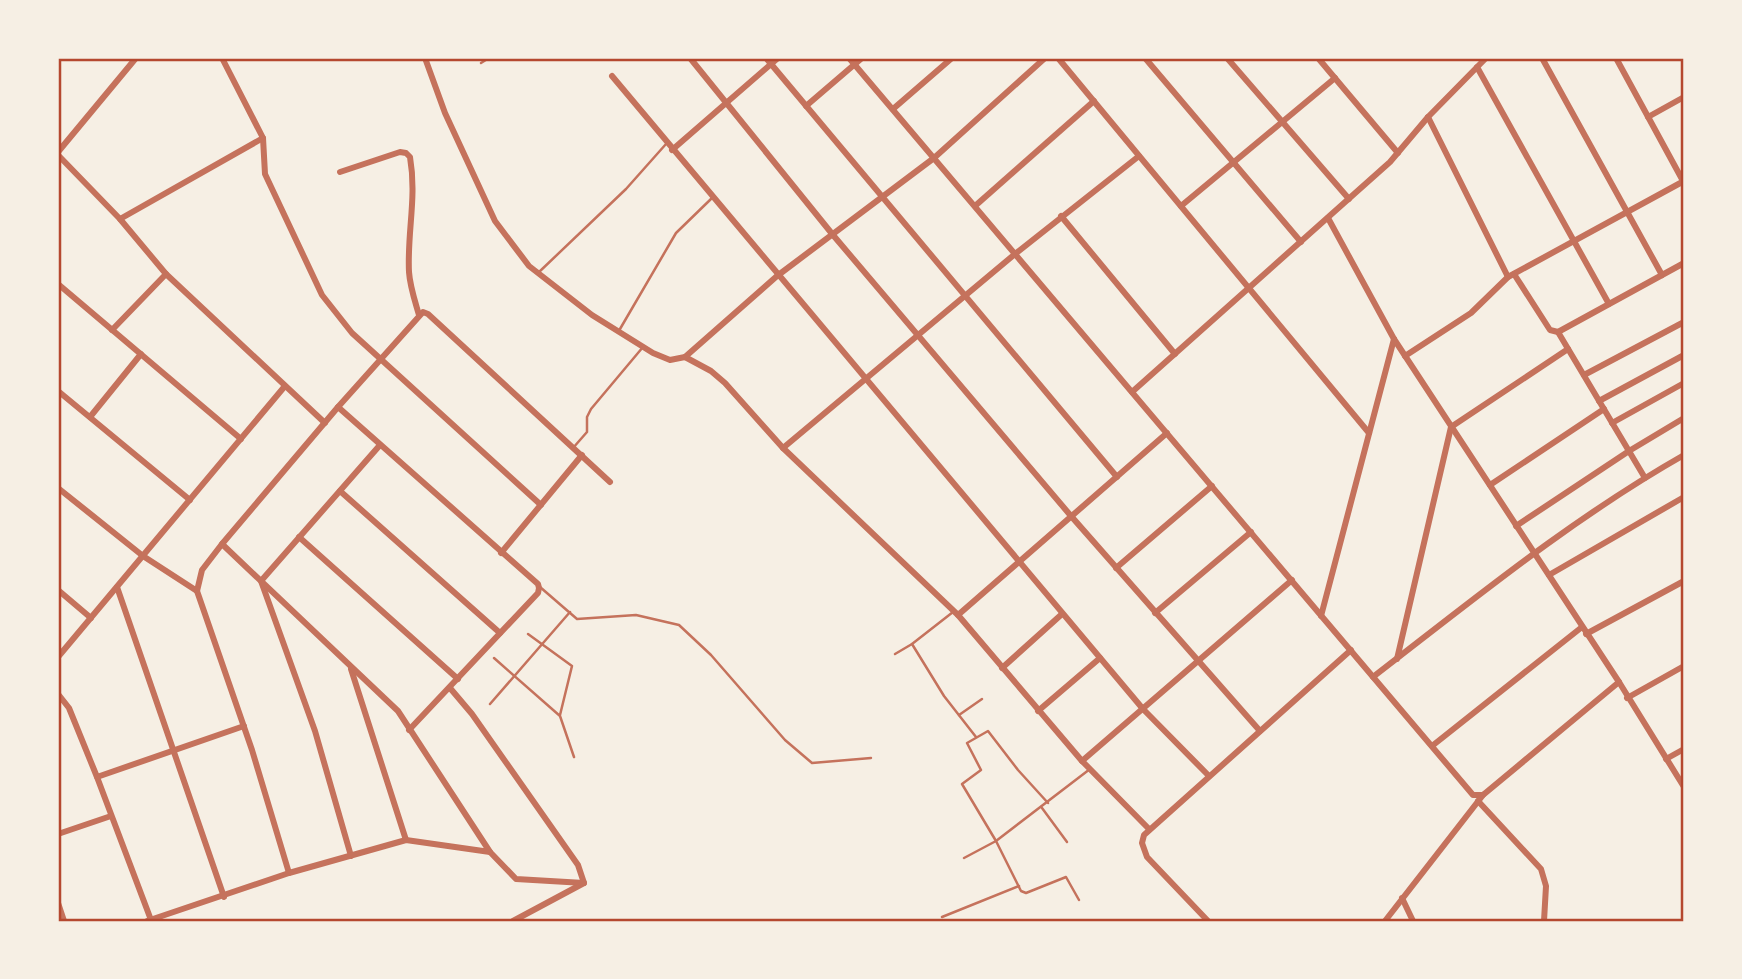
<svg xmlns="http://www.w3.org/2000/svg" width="1742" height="979" font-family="'Nunito Sans',sans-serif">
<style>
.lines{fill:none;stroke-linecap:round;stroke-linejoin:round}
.service{stroke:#c5725c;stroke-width:2.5}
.minor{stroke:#c5725c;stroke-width:6}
.neatline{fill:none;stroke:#b5482f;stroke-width:2.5}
</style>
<rect width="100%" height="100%" fill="#f6efe4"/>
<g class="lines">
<g class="service">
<polyline points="481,63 489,58"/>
<polyline points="538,273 626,189 666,144"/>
<polyline points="620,329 676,233 712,198"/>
<polyline points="573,448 587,432 587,417 591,409 643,347"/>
<polyline points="540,587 577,619 636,615 679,625 711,655 785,740 812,763 871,758"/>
<polyline points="528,634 572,666 560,715"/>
<polyline points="912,644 944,696 976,737"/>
<polyline points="895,654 912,644 953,612"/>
<polyline points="494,658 560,716 574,757"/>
<polyline points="490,704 570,612"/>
<polyline points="959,715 982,699"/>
<polyline points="1048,803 1018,770 988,731 967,743 981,770 962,784 996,841 1021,891 1026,893 1066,877 1079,900"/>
<polyline points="1042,808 1067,842"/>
<polyline points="964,858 996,841 1090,769"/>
<polyline points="942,917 1019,886"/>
</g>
<g class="minor">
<polyline points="222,58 263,138 265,174 322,295 352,333 541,505"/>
<polyline points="425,58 445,113 495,221 529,266 592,315 653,353 670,360 685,357 711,371 725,383 783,448 958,615"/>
<polyline points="690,58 833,235 1071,516 1260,731"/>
<polyline points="766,58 1117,477"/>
<polyline points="849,58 1473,795 1483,795 1619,682"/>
<polyline points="1058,58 1369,433"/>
<polyline points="1145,58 1301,242"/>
<polyline points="1227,58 1349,199"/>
<polyline points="1318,58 1398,153"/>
<polyline points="1542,58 1662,275"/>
<polyline points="1616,58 1683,181"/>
<polyline points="1477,67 1609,304"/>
<polyline points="612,76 1143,709 1209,776"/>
<polyline points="806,106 862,58"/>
<polyline points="893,109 952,58"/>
<polyline points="1428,117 1508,277"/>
<polyline points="1648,117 1684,97"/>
<polyline points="672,150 778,58"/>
<polyline points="58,152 136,58"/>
<polyline points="58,155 120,219 166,274 325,423"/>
<path d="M340,172L400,152L406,153L410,157C417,198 407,232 409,272C410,287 415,301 419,315"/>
<polyline points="975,206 1094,101"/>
<polyline points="1181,206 1335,78"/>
<polyline points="1061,216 1175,354"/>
<polyline points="1328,218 1394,339 1619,682 1684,787"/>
<polyline points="120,219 263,138"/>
<polyline points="1514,274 1550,330 1558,332"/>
<polyline points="58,284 241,439"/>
<polyline points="112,330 166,274"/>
<polyline points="1405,356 1471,313 1508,277 1684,181"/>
<polyline points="685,357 777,276 934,158 1045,58"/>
<polyline points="1584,375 1684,322"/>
<polyline points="58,391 190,500"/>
<polyline points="1132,392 1390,162 1428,117 1486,58"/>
<polyline points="1599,401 1684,355"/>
<polyline points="338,407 538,584 539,588 538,593 409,730"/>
<polyline points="90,417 141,354"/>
<polyline points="1612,423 1684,383"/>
<polyline points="783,448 1015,254 1139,156"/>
<polyline points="1645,478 1558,332 1684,263"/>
<polyline points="1490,485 1604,409"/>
<polyline points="58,488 143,556 197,591"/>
<polyline points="340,491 500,633"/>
<polyline points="1516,526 1629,451 1684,418"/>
<polyline points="299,537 458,679"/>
<polyline points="501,553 582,455"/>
<polyline points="1116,568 1212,486"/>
<polyline points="1549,575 1684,497"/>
<polyline points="117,587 224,897"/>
<polyline points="58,590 91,618"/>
<polyline points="1155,613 1251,532"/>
<polyline points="1321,616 1394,339"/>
<polyline points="1586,634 1684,581"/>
<polyline points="58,657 285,386"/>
<polyline points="1397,659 1451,427 1568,349"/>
<polyline points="1002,668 1062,614"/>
<polyline points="351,669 406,840"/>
<path d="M1373,677C1474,599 1573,518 1684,455"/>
<polyline points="450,688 472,714 578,865 584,883 513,921"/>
<polyline points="58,694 69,708 97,777 151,920"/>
<polyline points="1627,698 1684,666"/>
<polyline points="1038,711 1100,658"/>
<polyline points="1432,746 1582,627"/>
<polyline points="1666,759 1684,749"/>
<polyline points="1082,761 1292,580"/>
<polyline points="97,777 244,726"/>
<polyline points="1478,801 1541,869 1546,886 1544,921"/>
<polyline points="1149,829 1082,761 958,615 1167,433"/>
<polyline points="58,834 111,816"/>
<polyline points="490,852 516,879 584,883"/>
<polyline points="351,856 315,731 261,581 380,445"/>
<polyline points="289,873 252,750 197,591 202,570 222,544 338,407 423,312 428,314 610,482"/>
<polyline points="1402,898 1413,921"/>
<polyline points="58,903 64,921"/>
<polyline points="147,921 289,873 406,840 490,852 398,711 222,544"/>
<polyline points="1208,921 1147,857 1142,843 1144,835 1351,650"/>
<polyline points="1385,921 1483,795"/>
</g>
</g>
<rect width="1742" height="979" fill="none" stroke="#f6efe4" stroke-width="119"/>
<rect x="60" y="60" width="1622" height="860" class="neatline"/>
</svg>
